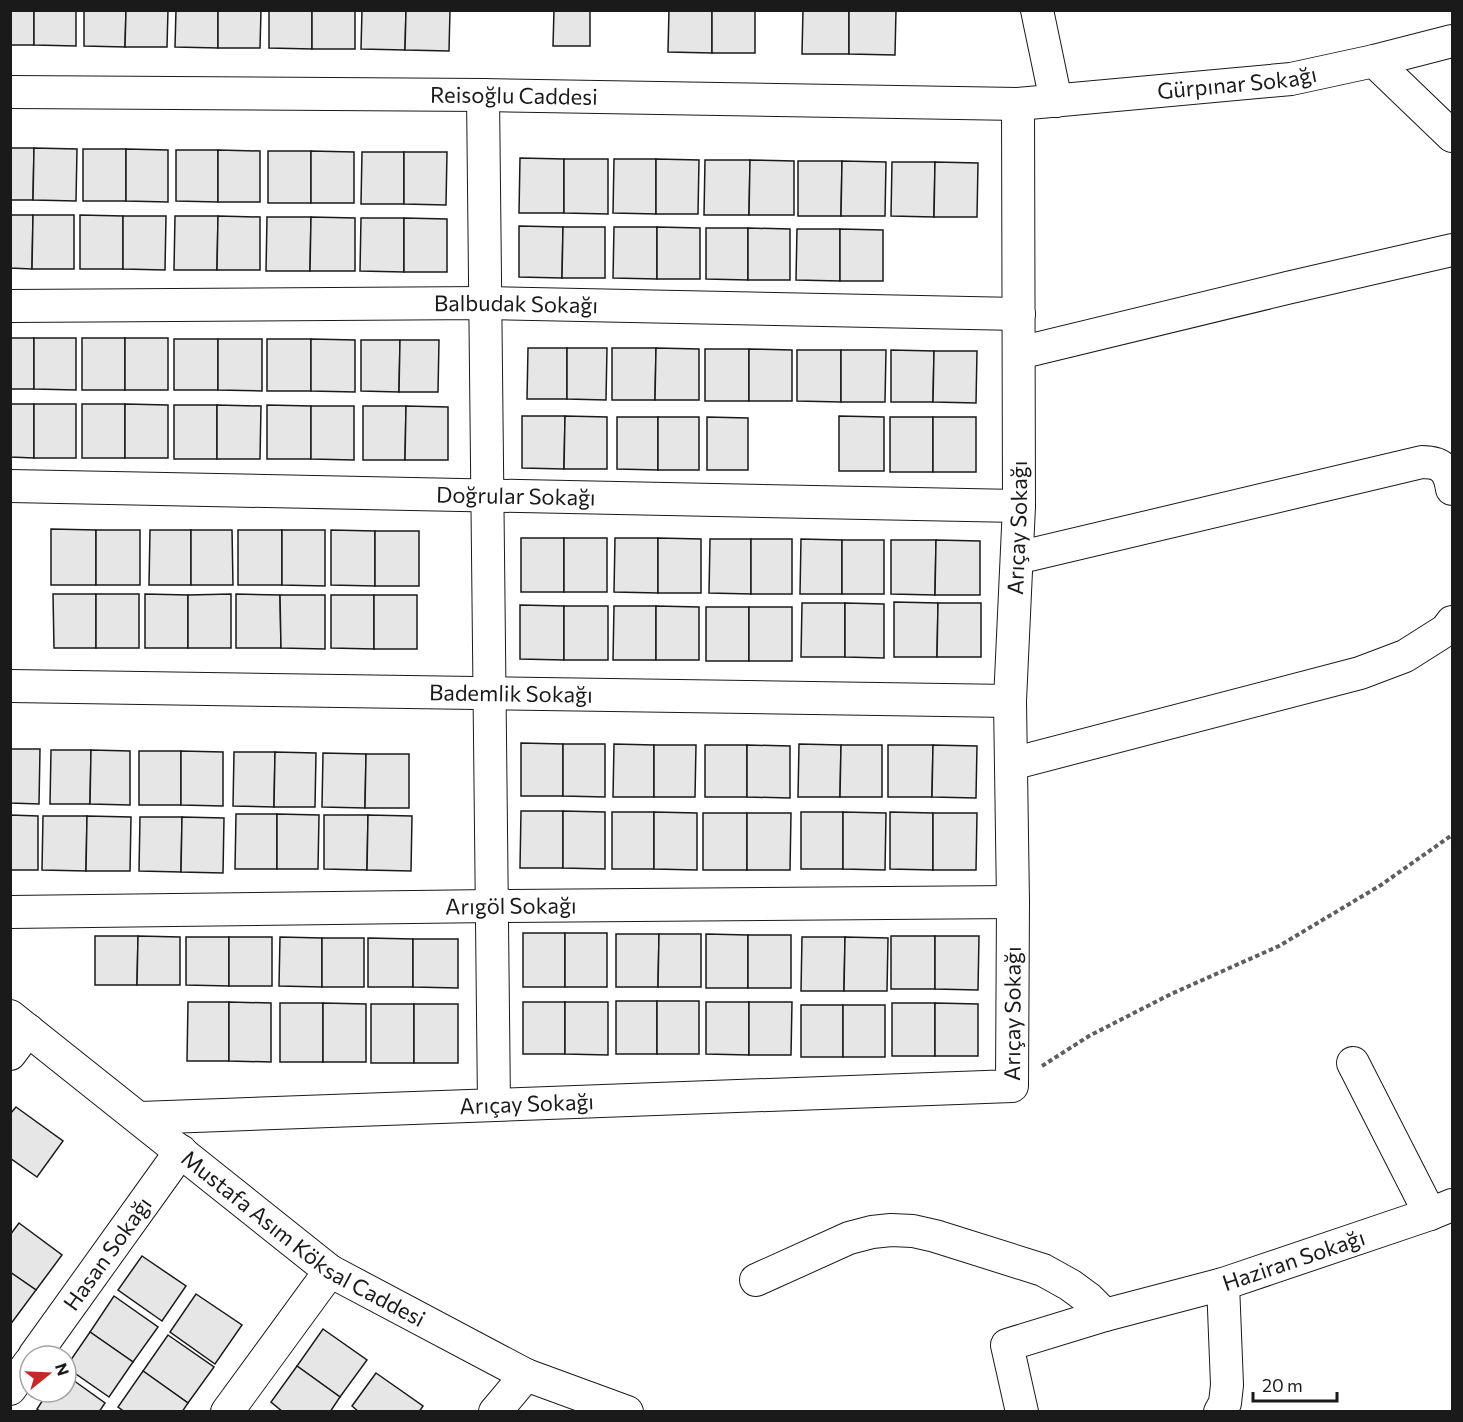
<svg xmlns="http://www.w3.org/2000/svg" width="1463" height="1422" font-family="Commissioner,sans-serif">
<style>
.building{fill:#e6e6e6;stroke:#1a1a1a;stroke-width:1.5}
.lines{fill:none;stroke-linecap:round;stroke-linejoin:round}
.minor-casing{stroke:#1a1a1a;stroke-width:34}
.path{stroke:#5f5f5f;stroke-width:4;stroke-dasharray:4.5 3;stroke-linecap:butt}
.minor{stroke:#fff;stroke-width:32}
.labels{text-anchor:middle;stroke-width:4.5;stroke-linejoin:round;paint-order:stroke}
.street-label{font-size:22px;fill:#1a1a1a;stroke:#fff}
</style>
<rect width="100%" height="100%" fill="#fff"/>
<g class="building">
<rect x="10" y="10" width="24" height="35"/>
<polygon points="34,10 76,10 76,46 34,45"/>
<polygon points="84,10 126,10 125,47 84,46"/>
<polygon points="126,10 168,10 167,47 125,47"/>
<polygon points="176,10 218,10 218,48 175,47"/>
<polygon points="218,10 261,10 260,48 218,48"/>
<polygon points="269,10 312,10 312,49 269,48"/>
<rect x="312" y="10" width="43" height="39"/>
<polygon points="362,10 406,10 405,50 361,49"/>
<polygon points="406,10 450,10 449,51 405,50"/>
<polygon points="554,10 590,11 590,46 553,46"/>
<polygon points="669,10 712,10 712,53 668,52"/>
<rect x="712" y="10" width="43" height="43"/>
<polygon points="803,10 849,10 849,54 802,54"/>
<polygon points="849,10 896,10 895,55 849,54"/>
<polygon points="10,148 34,148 33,200 10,200"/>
<polygon points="34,148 77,149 76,201 33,200"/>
<rect x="83" y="149" width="43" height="52"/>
<polygon points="126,149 168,150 168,202 126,201"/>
<polygon points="176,150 218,150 218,202 176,201"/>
<polygon points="218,150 260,151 260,202 218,202"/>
<rect x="268" y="151" width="43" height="52"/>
<polygon points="311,151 354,152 354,203 311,203"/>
<polygon points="362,152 404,152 404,204 361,204"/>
<polygon points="404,152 447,152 446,205 404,204"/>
<polygon points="520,158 564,159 564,213 519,213"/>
<polygon points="564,159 608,159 608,214 564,213"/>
<polygon points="614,159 656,159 656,214 613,213"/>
<polygon points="656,159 699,160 698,214 656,214"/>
<polygon points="705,160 750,160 749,215 704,215"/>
<polygon points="750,160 794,161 794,215 749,215"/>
<polygon points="798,161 842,161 841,216 798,216"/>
<polygon points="842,161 886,162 885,216 841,216"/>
<polygon points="892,162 935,162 934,217 891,216"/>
<polygon points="935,162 978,163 977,217 934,217"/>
<polygon points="10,215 33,215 32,269 10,268"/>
<polygon points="33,215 74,215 74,269 32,269"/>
<polygon points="80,215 123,216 123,269 80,269"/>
<polygon points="123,216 166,216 165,270 123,269"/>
<polygon points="175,216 218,216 217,270 174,270"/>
<polygon points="218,216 260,217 260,270 217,270"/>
<polygon points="267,217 311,217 310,271 266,271"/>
<polygon points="311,217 355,218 355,271 310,271"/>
<polygon points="361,218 404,218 404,272 360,271"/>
<polygon points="404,218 447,219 447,272 404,272"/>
<polygon points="519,226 563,227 562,278 519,277"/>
<polygon points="563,227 605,227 605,278 562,278"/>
<polygon points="614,227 657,227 657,279 613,278"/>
<polygon points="657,227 700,228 700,279 657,279"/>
<polygon points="706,228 748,228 748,280 706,279"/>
<polygon points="748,228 790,229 790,280 748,280"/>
<polygon points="797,229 840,229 840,281 796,280"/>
<polygon points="840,229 883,230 883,281 840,281"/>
<rect x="10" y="338" width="24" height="51"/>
<polygon points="34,338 76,338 76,390 34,389"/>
<rect x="82" y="338" width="43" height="52"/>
<rect x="125" y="338" width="43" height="52"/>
<rect x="174" y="339" width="44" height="51"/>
<polygon points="218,339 262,339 262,391 218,390"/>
<rect x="267" y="339" width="44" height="52"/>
<polygon points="311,339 355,340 355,392 311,391"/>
<polygon points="361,340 400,340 399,392 361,391"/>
<polygon points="400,340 439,340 438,392 399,392"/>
<polygon points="528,348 567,348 567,399 527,399"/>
<polygon points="567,348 607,348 606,400 567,399"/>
<polygon points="612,348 656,348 655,400 612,400"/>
<polygon points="656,348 699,349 699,400 655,400"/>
<rect x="705" y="349" width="44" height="52"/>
<polygon points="749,349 792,350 792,401 749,401"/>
<polygon points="797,350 841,350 841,402 797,401"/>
<polygon points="841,350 886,350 885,402 841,402"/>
<polygon points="891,350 934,351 933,402 891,402"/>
<polygon points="934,351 977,351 976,403 933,402"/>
<polygon points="10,404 34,404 34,458 10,457"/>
<rect x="34" y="404" width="42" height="54"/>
<rect x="82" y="404" width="43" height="54"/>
<polygon points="125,404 168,405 168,458 125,458"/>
<rect x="174" y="405" width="43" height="54"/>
<polygon points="217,405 261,406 260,459 217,459"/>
<polygon points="267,405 311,406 311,459 267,459"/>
<polygon points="311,406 354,406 354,460 311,459"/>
<polygon points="363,406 406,406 405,460 363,460"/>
<polygon points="406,406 448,407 448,460 405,460"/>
<polygon points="522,416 565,416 564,469 522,468"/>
<polygon points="565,416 607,417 607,469 564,469"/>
<polygon points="839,416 884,417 884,471 839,471"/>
<polygon points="617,417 658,417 658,470 617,469"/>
<rect x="658" y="417" width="41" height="53"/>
<polygon points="707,417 748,418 748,470 707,470"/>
<rect x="890" y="417" width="43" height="55"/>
<rect x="933" y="417" width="43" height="55"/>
<polygon points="51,529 96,530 96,585 51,585"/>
<rect x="96" y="530" width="44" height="55"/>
<polygon points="150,530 191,530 191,585 149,585"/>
<polygon points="191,530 232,530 233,585 191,585"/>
<rect x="238" y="530" width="44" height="55"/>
<polygon points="282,530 325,530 325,586 282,585"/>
<polygon points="331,530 375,531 375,586 331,585"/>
<rect x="375" y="531" width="44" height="55"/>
<rect x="521" y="538" width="43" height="54"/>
<rect x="564" y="538" width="43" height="54"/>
<polygon points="615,538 658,538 658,593 614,592"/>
<polygon points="658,538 701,539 701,593 658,593"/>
<polygon points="710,539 751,539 751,594 709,593"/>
<rect x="751" y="539" width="41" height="55"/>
<polygon points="801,539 842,540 842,594 800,594"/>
<rect x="842" y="540" width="42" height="54"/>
<polygon points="891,540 936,540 935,595 891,594"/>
<polygon points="936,540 980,541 980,595 935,595"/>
<polygon points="53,594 96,594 96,648 54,648"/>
<rect x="96" y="594" width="43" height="54"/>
<polygon points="145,594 188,595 188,648 145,648"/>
<polygon points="231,594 231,648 188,648 188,595"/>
<polygon points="236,594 280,595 281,648 236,648"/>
<polygon points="280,595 325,595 325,649 281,648"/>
<polygon points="331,595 374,595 374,649 331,648"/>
<rect x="374" y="595" width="43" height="54"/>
<polygon points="894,602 938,603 937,657 894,657"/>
<polygon points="802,603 845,603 845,657 801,657"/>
<polygon points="845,603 884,604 884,658 845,657"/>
<polygon points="938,603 981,603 981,657 937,657"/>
<polygon points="520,605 564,606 564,660 520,659"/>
<rect x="564" y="606" width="44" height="54"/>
<polygon points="614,606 656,606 656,660 613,660"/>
<polygon points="656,606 699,607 699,660 656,660"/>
<rect x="706" y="607" width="43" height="54"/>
<rect x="749" y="607" width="43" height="54"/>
<polygon points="521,743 563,744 563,796 521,796"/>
<polygon points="563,744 605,744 605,797 563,796"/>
<polygon points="614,744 654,745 654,797 613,797"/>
<polygon points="799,744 841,745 840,797 798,797"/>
<polygon points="654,745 696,745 695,797 654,797"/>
<rect x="705" y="745" width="42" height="52"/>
<polygon points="747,745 790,746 790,798 747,797"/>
<polygon points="841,745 882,745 882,797 840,797"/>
<polygon points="888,745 933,745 932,797 888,797"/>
<polygon points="933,745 977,746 976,798 932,797"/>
<polygon points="10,749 40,749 39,804 10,803"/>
<polygon points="51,750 91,750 90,804 50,804"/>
<polygon points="91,750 130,751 130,805 90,804"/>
<rect x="139" y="751" width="42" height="54"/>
<polygon points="181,751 223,752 223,806 181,805"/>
<polygon points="234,752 275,752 274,807 233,806"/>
<polygon points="275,752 316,753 315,807 274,807"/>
<polygon points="323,753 366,754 365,808 322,807"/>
<polygon points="366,754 409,754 409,808 365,808"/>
<polygon points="521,811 563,811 563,868 520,868"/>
<polygon points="563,811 605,812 605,869 563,868"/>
<rect x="612" y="812" width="42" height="57"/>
<polygon points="654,812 697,813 697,870 654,869"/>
<rect x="801" y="812" width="42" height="57"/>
<polygon points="843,812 886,813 885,870 843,869"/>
<polygon points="890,812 933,813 933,870 890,869"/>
<rect x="703" y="813" width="44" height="57"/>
<polygon points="747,813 791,813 790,870 747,870"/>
<polygon points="933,813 977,813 976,870 933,870"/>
<polygon points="236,814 277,814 277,869 235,869"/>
<polygon points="277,814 319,815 318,869 277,869"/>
<polygon points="10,815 38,816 38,870 10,870"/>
<polygon points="324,815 368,815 367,870 324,869"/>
<polygon points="368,815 412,816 411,871 367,870"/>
<polygon points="43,816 87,816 86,871 42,870"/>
<polygon points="87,816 131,817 130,871 86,871"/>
<polygon points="140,817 182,817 181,872 139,871"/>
<polygon points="182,817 224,818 223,873 181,872"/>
<rect x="523" y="933" width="42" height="54"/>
<rect x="565" y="933" width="42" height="54"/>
<polygon points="616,934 659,934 658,987 616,987"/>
<polygon points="659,934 701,934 701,987 658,987"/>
<polygon points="706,934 748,935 748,988 706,988"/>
<rect x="748" y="935" width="43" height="53"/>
<polygon points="95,936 138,936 137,985 95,985"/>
<polygon points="138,936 180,937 180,985 137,985"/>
<rect x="891" y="936" width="44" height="53"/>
<polygon points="935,936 979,936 978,990 935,989"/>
<polygon points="186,937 229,937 229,986 186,985"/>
<rect x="229" y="937" width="43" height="49"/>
<polygon points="280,937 322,938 322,987 279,986"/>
<polygon points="802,937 845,937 844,991 801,991"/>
<polygon points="845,937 888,938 887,991 844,991"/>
<rect x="322" y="938" width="42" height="49"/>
<polygon points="368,938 413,939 413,987 368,987"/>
<polygon points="413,939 458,939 458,988 413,987"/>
<rect x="616" y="1001" width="41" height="53"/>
<rect x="657" y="1001" width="42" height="53"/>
<polygon points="188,1002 229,1002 229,1061 187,1061"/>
<polygon points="229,1002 271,1003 271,1062 229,1061"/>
<rect x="523" y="1002" width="42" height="52"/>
<polygon points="565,1002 608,1002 608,1055 565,1054"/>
<polygon points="706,1002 749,1002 749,1055 706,1054"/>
<polygon points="749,1002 792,1002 791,1055 749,1055"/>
<rect x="280" y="1003" width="43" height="59"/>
<polygon points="323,1003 366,1004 366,1062 323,1062"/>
<rect x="892" y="1003" width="43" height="53"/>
<polygon points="935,1003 978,1004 978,1056 935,1056"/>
<rect x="371" y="1004" width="43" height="59"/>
<rect x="414" y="1004" width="44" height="59"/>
<rect x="801" y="1005" width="42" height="52"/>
<rect x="843" y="1005" width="42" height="52"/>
<polygon points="16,1107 63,1141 37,1177 10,1158 10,1114"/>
<polygon points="19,1223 62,1255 36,1290 10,1272 10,1235"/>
<polygon points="142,1256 186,1286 162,1321 118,1290"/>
<polygon points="10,1272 36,1290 10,1325"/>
<polygon points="196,1294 242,1325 215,1364 170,1332"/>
<polygon points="114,1296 158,1327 133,1362 90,1332"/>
<polygon points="323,1329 367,1360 340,1397 297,1366"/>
<polygon points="90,1332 133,1362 109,1397 66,1367"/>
<polygon points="168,1335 214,1367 188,1403 143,1371"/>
<polygon points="297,1366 340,1397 330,1412 283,1412 271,1402"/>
<polygon points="143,1371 188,1403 182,1412 125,1412 118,1407"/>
<polygon points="376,1373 423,1406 419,1412 359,1412 352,1406"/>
<polygon points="66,1375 105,1403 99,1412 41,1412 37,1409 48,1392 66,1392"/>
</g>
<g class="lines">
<g class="minor-casing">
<g id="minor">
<polyline points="1037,10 1056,101"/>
<polyline points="1374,61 1452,136"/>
<path id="s1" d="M10,92L483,95L1018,104L1291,79L1374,61L1452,41"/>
<polyline points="483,95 494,1105"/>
<path id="s2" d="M10,306L485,303L1019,314"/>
<polyline points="1019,353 1287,288 1452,250"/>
<path id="s3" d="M10,486L1019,506"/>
<path d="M1017,558L1422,462C1442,462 1449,470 1452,489"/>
<path id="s4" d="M10,686L1010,701"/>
<polyline points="1011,764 1360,673 1405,656 1446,630 1452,622"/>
<path id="s5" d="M10,912L492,906L1013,902"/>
<path id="s6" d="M10,1016L330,1271L526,1375L627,1412"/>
<polyline points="10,1054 28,1030"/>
<polyline points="1353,1063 1430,1214"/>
<path id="s7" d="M140,1118L1012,1086L1013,902L1010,701L1019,506L1018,104"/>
<polyline points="756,1280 849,1238 872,1232 891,1230 913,1231 935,1236 1043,1270 1070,1285 1089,1299 1105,1315 1223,1284"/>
<path id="s8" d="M34,1356L181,1151"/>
<polyline points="10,1389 30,1362"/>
<polyline points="227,1412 330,1271"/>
<polyline points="495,1412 526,1375"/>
<polyline points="1022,1412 1007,1345 1105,1315"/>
<path id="s9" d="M1220,1412L1225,1403L1227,1385L1223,1284L1430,1214L1452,1205"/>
</g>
</g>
<polyline class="path" points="1042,1066 1089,1036 1171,994 1279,946 1381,885 1452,835"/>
<use href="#minor" class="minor"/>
</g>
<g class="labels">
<g class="street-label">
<text dy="8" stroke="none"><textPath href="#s1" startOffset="1228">Gürpınar Sokağı</textPath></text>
<text dy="8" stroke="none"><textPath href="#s1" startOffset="504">Reisoğlu Caddesi</textPath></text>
<text dy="8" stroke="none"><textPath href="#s2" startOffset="506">Balbudak Sokağı</textPath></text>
<text dy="8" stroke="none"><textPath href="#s3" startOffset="506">Doğrular Sokağı</textPath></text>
<text dy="8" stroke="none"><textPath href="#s7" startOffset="1431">Arıçay Sokağı</textPath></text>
<text dy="8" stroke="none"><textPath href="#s4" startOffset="501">Bademlik Sokağı</textPath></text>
<text dy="8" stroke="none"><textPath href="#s5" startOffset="501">Arıgöl Sokağı</textPath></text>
<text dy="8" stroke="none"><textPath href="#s7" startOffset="945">Arıçay Sokağı</textPath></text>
<text dy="8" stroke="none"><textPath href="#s7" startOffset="387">Arıçay Sokağı</textPath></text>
<text dy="8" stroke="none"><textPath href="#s6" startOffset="369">Mustafa Asım Köksal Caddesi</textPath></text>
<text dy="8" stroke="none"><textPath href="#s8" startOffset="126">Hasan Sokağı</textPath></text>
<text dy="8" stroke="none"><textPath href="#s9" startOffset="204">Haziran Sokağı</textPath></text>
</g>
</g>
<rect width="1463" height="1422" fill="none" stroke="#1a1a1a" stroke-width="24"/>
<g transform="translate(48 1374) rotate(72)"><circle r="28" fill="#ffffff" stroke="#a3a3a3" stroke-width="1.5"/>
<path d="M0-4.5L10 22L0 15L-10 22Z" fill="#c62828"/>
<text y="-9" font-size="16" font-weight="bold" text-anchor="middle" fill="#1a1a1a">N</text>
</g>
<path d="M1253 1392v9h84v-9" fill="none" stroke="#1a1a1a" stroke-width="3"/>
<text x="1262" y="1392" font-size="18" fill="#1a1a1a" stroke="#ffffff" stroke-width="4.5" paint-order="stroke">20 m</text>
</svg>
